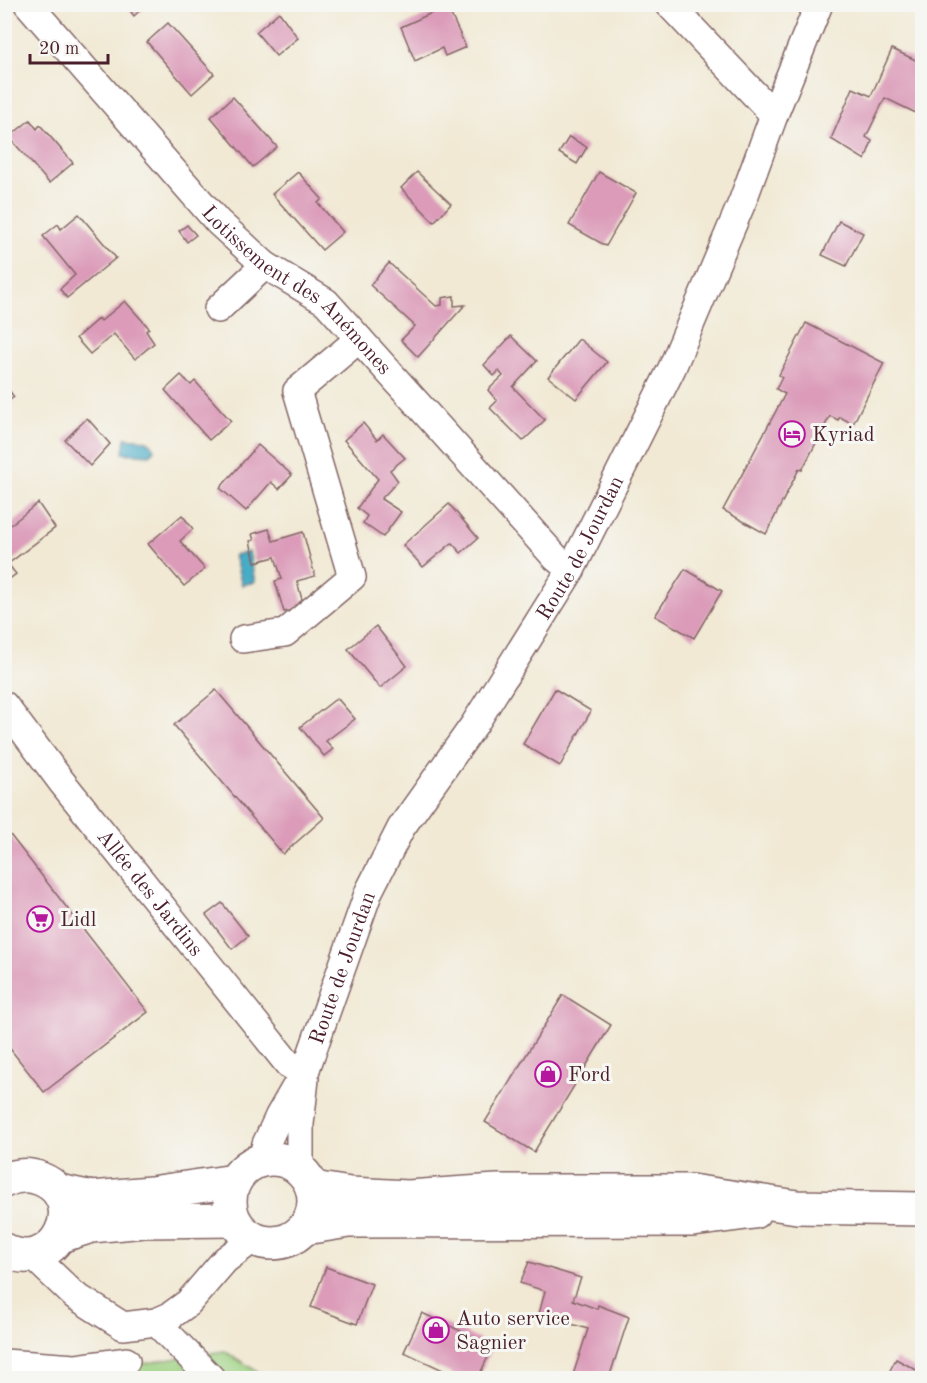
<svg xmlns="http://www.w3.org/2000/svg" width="927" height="1383" font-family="'Old Standard TT',serif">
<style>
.green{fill:#9ed283;stroke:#747857;stroke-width:1.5}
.water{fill:#47acc6;stroke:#486678;stroke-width:1.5}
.building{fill:#db9bb9}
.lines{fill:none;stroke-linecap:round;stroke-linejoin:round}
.minor-casing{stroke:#846666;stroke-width:30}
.major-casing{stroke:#846666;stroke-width:36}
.minor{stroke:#fff;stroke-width:27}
.major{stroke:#fff;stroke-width:33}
.labels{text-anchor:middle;stroke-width:6;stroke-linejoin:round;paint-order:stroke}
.street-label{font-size:21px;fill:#4a1f2b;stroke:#f6f6f2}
.poi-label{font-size:21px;fill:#4a1f2b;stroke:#f6f6f2;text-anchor:start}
</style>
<rect width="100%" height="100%" fill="#f6f6f2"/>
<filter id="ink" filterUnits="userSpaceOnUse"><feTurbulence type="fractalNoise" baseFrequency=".0167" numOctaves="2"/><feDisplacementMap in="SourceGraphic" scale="12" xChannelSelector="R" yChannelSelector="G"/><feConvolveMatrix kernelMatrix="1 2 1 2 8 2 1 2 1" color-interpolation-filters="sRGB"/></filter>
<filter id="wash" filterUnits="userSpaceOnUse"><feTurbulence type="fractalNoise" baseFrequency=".008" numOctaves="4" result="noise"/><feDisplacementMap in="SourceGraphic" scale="24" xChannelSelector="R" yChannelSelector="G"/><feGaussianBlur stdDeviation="1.35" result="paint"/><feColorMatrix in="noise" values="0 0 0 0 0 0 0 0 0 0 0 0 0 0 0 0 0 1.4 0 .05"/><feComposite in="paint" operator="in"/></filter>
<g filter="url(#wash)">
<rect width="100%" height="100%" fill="#f1e9d4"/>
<polygon class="green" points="224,1351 268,1378 49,1378"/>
<g class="water">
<path d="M125,438C136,440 152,437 154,450L150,455L123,453Z"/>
<polygon points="249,552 255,582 242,585 234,555"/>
</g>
<g id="blocks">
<g class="building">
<polygon points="125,4 147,4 134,16"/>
<polygon points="447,6 466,47 445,56 442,48 415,61 401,27"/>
<polygon points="279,12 298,38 276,56 256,32"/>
<polygon points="168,23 214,74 192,94 147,42"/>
<polygon points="892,49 922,63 922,116 885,98 866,137 872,141 865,160 831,139 853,88 871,96"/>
<polygon points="233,97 277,147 253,167 211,117"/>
<polygon points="30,120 37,129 40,125 73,163 49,183 9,137"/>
<polygon points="569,137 587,147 577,164 559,153"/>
<polygon points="298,172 322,199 318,203 343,232 322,250 272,194"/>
<polygon points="417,172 451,204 434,222 401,188"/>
<polygon points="599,172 636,193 606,246 569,225"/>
<polygon points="79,214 116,258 67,298 60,289 75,275 43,236 58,224 61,229"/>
<polygon points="839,221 863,233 846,266 822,255"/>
<polygon points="187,225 196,235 187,242 179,231"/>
<polygon points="389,263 436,306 442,305 442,298 454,296 454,306 465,305 418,357 401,340 415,326 370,285"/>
<polygon points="125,301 149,328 146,331 154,343 135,359 114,334 90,354 76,338 99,318 101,321"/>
<polygon points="806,323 884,363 853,424 840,417 838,420 830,416 802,470 799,469 766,534 723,510 785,394 776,389 782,377 779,375"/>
<polygon points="511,336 537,361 513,387 545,420 523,441 490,408 497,401 488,390 503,376 499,371 494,376 484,365"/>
<polygon points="579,339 607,362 576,399 548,377"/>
<polygon points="181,375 191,385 195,381 231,421 209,440 165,390"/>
<polygon points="4,383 14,397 4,404"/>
<polygon points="87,418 110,444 90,466 65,440"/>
<polygon points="363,423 377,440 383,434 405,458 390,470 398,481 381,499 401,512 383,537 363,523 367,516 357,508 378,479 344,440"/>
<polygon points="258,445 292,475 279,489 271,482 246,511 220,488"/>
<polygon points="38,503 55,528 8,564 16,574 4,583 4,530"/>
<polygon points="449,504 478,538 461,553 452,543 423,567 403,545"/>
<polygon points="182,515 193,529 180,541 205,569 184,586 148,544"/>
<polygon points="269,529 273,541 303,532 315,576 297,581 304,607 284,612 275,581 282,579 275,557 255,562 250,541 254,540 252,534"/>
<polygon points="685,569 722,591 694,638 655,616"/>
<polygon points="376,626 407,666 380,688 348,649"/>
<polygon points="555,689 591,711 560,766 523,744"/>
<polygon points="216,690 324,818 283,854 174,725"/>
<polygon points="337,698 355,719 326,741 333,749 324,756 300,727"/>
<polygon points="4,827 148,1012 44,1092 4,1041"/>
<polygon points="222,903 248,936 232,949 206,915"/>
<polygon points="563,995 611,1025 534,1152 485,1122"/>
<polygon points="529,1262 581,1278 573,1300 597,1309 598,1305 629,1317 609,1378 572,1378 588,1329 539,1314 545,1291 520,1283"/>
<polygon points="326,1267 372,1284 357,1324 311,1307"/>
<polygon points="422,1313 493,1346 478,1378 460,1378 404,1352"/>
<polygon points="896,1359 922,1373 922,1378 886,1378"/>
</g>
</g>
</g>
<g filter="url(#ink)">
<use href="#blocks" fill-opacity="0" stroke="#846666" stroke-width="1.5"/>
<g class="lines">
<g class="minor-casing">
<g id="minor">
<path id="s1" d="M28,4L218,222L265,265L326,302L556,558L571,570"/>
<polyline points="669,4 774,115"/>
<polyline points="218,309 265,265"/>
<polyline points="243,639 285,633 352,577 297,391 359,339"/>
<path id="s2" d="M4,705L61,781L289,1065L306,1069"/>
<path id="s3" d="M262,1159L266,1144L279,1116L306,1069L369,891L401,828L474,725L571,570L672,368L743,200L774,115L819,4"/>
<polyline points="300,1169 300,1124 305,1079"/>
<polyline points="32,1255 74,1295 123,1326 156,1322 170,1316 188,1303 225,1260 253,1239"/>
<polyline points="156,1322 211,1378"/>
<polyline points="4,1363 75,1368 126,1361"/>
</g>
</g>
<g class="major-casing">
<g id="major">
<circle cx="272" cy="1201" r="42"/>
<path d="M4,1181C16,1175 29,1174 41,1179C92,1200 55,1278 4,1250"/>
<polyline points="313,1188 350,1194 408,1197 497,1191 691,1191 797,1207 922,1209"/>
<polyline points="58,1191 92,1198 151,1193 235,1181"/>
<polyline points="305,1228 348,1221 693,1220 754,1212"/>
<polyline points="60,1236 91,1226 144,1221 234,1220"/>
</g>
</g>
<use href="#minor" class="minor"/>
<use href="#major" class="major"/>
</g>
</g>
<defs>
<g id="hotel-ring" transform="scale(1.35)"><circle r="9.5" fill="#f6f6f2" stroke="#b5179e" stroke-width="1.5"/><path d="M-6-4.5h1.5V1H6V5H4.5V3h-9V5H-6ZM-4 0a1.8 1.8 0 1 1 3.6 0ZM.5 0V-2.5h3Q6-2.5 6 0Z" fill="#b5179e"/></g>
<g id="supermarket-ring" transform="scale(1.35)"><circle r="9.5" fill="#f6f6f2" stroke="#b5179e" stroke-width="1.5"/><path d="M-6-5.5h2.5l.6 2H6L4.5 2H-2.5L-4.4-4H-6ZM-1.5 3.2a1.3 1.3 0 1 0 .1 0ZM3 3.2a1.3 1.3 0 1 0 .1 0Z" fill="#b5179e"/></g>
<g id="shop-ring" transform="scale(1.35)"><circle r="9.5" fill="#f6f6f2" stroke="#b5179e" stroke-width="1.5"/><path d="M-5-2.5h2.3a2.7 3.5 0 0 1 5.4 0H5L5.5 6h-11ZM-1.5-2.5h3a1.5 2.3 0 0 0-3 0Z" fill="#b5179e"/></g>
</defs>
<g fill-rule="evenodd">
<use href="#hotel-ring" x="792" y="434"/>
<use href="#supermarket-ring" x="40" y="919"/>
<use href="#shop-ring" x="548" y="1074"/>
<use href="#shop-ring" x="436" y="1330"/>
</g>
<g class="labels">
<g class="street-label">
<text dy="7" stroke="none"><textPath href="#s1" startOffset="394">Lotissement des Anémones</textPath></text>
<text dy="7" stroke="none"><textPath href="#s3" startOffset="693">Route de Jourdan</textPath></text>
<text dy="7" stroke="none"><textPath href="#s2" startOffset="238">Allée des Jardins</textPath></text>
<text dy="7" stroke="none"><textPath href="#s3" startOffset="208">Route de Jourdan</textPath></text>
</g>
<g class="poi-label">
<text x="812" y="441">Kyriad</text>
<text x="60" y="926">Lidl</text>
<text x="568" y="1081">Ford</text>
<text x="456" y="1325">Auto service<tspan x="456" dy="24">Sagnier</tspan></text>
</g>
</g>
<rect width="927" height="1383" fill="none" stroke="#f6f6f2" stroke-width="24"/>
<path d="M30 54v9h78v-9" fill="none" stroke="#4a1f2b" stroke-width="3"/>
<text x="39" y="54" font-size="18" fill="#4a1f2b" stroke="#f6f6f2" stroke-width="4.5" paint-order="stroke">20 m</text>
</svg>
